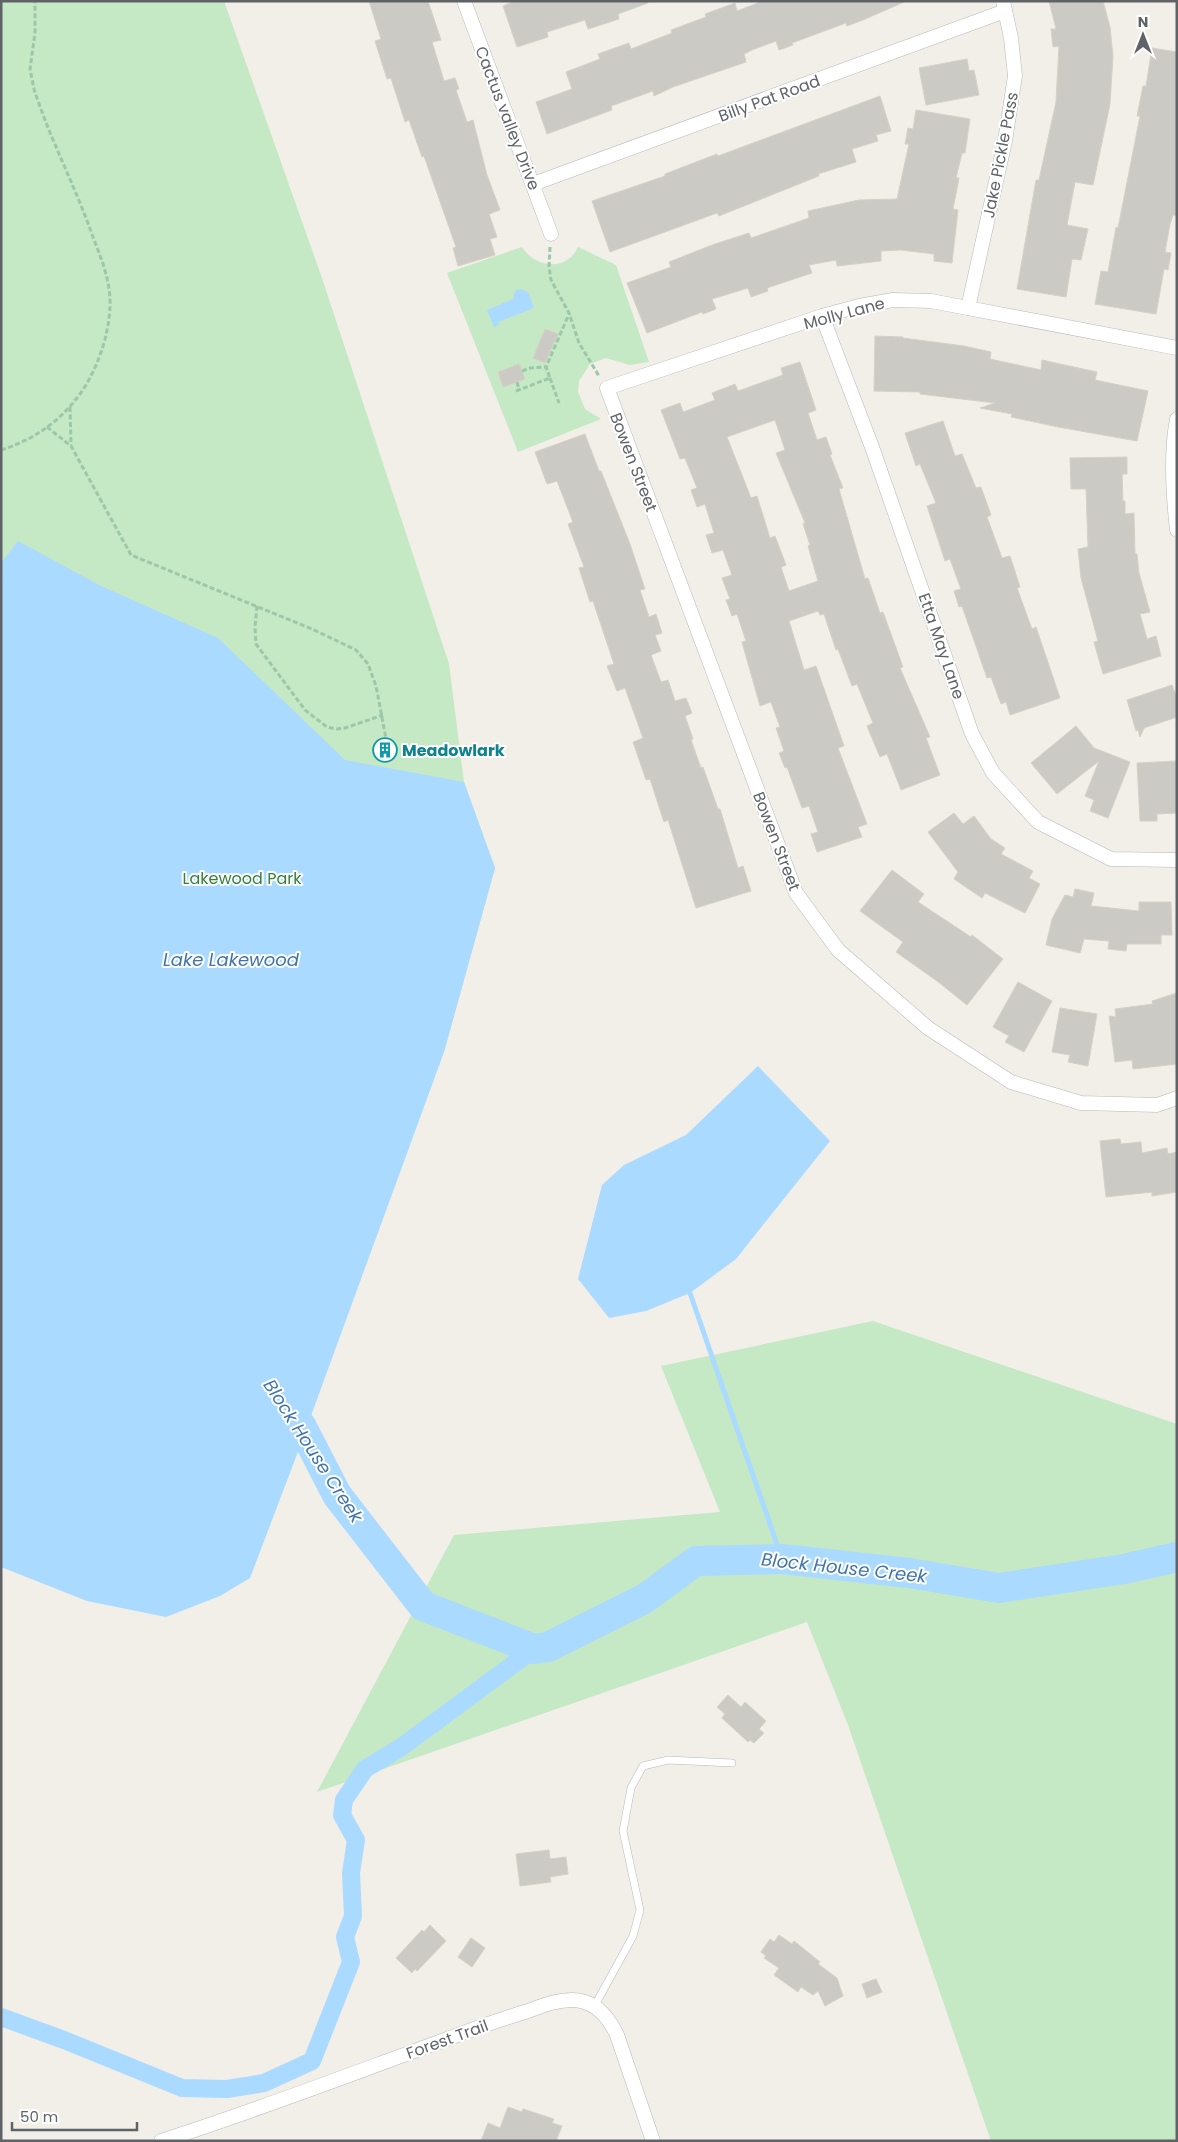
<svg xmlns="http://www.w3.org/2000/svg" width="1178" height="2142" font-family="Poppins,sans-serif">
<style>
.green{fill:#c5e8c5}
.water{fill:#aadaff}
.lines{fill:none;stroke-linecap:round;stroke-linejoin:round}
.stream{stroke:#aadaff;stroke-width:5}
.canal{stroke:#aadaff;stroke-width:18}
.river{stroke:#aadaff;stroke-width:30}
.building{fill:#cccac5;stroke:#d6d1c6;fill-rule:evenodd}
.service-casing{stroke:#b5b8bc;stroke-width:8}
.minor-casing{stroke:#b5b8bc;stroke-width:15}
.path{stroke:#9cc7a9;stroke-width:3;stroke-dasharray:5 2.5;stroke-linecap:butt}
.service{stroke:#fff;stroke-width:7}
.minor{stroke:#fff;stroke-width:14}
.labels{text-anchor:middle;stroke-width:4;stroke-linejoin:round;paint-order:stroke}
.street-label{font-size:16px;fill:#5f6368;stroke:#fff}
.culture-label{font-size:16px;font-weight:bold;fill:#0d838f;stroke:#fff;text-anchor:start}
.park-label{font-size:16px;fill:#348238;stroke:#fff}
.water-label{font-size:18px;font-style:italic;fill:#4174aa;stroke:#fff}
</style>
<rect width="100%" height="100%" fill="#f1efe8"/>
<g class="green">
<polygon points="1,1 224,1 323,281 449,664 464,782 495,868 444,1052 1,1139"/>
<path d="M522,247C535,268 567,272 578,247L616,265L649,362L630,365L606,358L590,364L579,381L578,392L585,409L601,419L518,452L447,273Z"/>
<polygon points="873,1321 1177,1424 1177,2141 991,2141 848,1725 807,1622 317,1792 454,1535 720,1512 661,1366"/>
</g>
<g class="water">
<polygon points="520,289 528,292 534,308 498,322 499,325 494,327 487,310 513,299 515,291"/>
<polygon points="18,541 101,586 218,638 345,760 464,782 495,868 444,1052 293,1465 250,1578 220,1596 166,1617 87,1601 1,1567 1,563"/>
<polygon points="758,1066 830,1141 736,1259 690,1293 646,1311 609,1318 578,1279 602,1185 624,1165 686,1135"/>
</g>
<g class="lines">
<polyline class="stream" points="690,1293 782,1559"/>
<polyline class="canal" points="1,2017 64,2040 182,2088 227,2089 264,2083 312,2061 351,1962 345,1937 353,1916 351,1873 356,1840 342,1815 344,1800 365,1769 400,1748 534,1649"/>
<polyline class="river" points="282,1398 302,1427 337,1495 423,1606 534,1649 548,1647 644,1599 696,1561 782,1559 909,1573 999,1588 1124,1569 1177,1557"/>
</g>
<g class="building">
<polygon points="369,1 428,1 441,40 432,42 444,81 455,78 459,89 456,90 467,122 473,120 487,175 500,210 489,214 497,237 490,239 495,255 458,266 453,248 456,247 424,156 422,157 409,120 405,122 391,78 387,79 375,41 381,39"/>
<polygon points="515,1 648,1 648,3 618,14 619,19 588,29 585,20 547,32 548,37 517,47 503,6"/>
<polygon points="763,1 904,2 863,20 847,26 846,23 792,43 793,45 779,50 776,41 752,50 744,54 746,62 673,87 654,96 653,91 611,106 612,110 547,134 536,102 572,89 566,72 600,59 598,54 629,43 631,49 672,33 671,30 706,17 705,14 735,3 737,11"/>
<polygon points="1049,1 1103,1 1110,27 1113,56 1110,104 1093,185 1075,182 1067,225 1088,229 1081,260 1072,259 1066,297 1017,289 1036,180 1039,180 1056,102 1059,46 1053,47 1051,29 1056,29"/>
<polygon points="1152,48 1177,52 1177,216 1173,215 1170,224 1165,252 1171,253 1168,270 1164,269 1156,314 1095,304 1101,271 1108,272 1116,227 1118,228 1140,116 1137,116 1143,86 1146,86"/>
<polygon points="967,59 969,71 974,70 979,95 926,105 919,68"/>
<polygon points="880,96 891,131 876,135 878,141 852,149 856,162 818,174 819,176 719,216 717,213 610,252 592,201 665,176 665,174 717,154 718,156"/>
<polygon points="916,110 970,119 965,153 962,153 956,178 959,178 953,209 958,210 952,263 934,261 934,254 901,250 881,251 881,261 837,266 836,260 809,265 812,273 767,288 768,291 751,297 748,288 712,299 716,309 703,314 702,312 647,333 627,283 671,267 669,262 712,245 749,233 751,238 809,218 808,211 859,200 897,199 909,144 905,144 908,128 913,129"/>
<polygon points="545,329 558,334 545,363 533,358"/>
<polygon points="875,336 903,337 903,338 964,346 991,352 990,359 1041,370 1042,360 1060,364 1097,372 1095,380 1148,391 1137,441 1058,427 1011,417 1012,414 980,408 995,403 920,394 920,392 874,391"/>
<path d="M800,362L816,410L808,413L817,440L826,437L832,454L830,455L843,488L839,489L865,579L868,578L880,613L883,612L903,667L900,668L930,737L926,738L940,775L901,790L887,754L880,757L867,726L873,723L857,684L852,686L838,649L836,650L824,614L820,615L818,611L789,621L804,670L816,666L844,746L838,748L867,824L858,827L862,837L817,852L811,834L818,832L809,806L802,808L787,767L785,768L779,753L784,751L776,728L780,727L771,702L760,706L742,642L746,641L737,614L732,616L726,600L730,599L722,578L732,575L723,550L712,553L706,535L714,533L705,504L697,507L691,490L697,488L685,458L680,459L661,410L680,403L683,412L715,400L712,393L735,384L738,391L783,375L781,368ZM775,420L785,450L776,453L805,523L803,524L810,545L808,546L818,581L789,591L781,567L786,565L775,536L770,538L757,496L751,498L727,437Z"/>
<polygon points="519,364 525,379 503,387 498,372"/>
<polygon points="943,421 955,456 962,454 976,488 981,487 991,515 987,517 1002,558 1010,556 1020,587 1017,588 1032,629 1036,627 1060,698 1010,715 1006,702 1001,704 991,677 987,678 962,606 959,607 954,591 961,589 950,559 945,561 927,506 936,503 920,464 916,466 905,433"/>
<polygon points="585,434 599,471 601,471 630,544 645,589 640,590 649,617 656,614 662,633 655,635 661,651 651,655 661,682 668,680 675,701 686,698 692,713 685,716 693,739 691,740 701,768 703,767 718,809 720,809 738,868 743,866 751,891 696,908 668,820 664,822 650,779 646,780 633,742 643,738 625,688 617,691 607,666 614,664 593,601 590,602 579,568 584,567 568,524 573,522 557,481 547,484 535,452"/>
<polygon points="1127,457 1127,474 1122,474 1123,501 1125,501 1125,514 1134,513 1135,554 1137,554 1139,573 1150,612 1140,614 1147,639 1156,636 1161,656 1103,674 1094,642 1098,641 1081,578 1078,549 1088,547 1086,489 1071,489 1070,458"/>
<polygon points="1172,685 1177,698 1177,717 1144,728 1140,737 1138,730 1136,731 1127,700"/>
<polygon points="1076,726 1094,748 1130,762 1108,818 1090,811 1094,800 1085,796 1099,761 1057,794 1031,763"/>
<polygon points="1177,761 1177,813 1157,814 1157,821 1140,821 1137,763"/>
<polygon points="954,813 963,824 974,816 991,839 1005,848 1001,854 1033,871 1029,878 1040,884 1025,913 985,893 982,898 954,879 958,872 928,832"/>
<polygon points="892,870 924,894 918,902 971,937 972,935 1003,959 967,1005 937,981 896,952 903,942 860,911"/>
<polygon points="1075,889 1094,893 1091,906 1139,911 1139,902 1171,902 1172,935 1161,935 1161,944 1127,944 1126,951 1108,949 1109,941 1084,939 1080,953 1046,945 1052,919 1065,895 1073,897"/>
<polygon points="1018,982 1052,1001 1024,1052 1005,1042 1009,1036 993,1027"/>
<polygon points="1177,993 1177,1064 1133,1069 1132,1060 1115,1062 1109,1016 1116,1017 1115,1009 1153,1004 1152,1001"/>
<polygon points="1060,1008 1097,1014 1088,1066 1068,1062 1070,1055 1052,1052"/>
<polygon points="1120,1139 1121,1144 1141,1142 1142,1153 1167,1148 1168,1154 1177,1152 1177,1192 1152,1196 1152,1192 1106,1197 1100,1141"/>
<polygon points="728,1695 741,1707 745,1702 766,1721 759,1729 764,1733 754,1743 750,1740 748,1742 722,1718 725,1714 717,1707"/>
<polygon points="549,1850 550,1859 566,1857 568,1874 550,1877 551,1882 520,1886 516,1854"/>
<polygon points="430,1925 446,1941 417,1971 415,1969 412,1973 396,1958 422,1930 424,1932"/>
<polygon points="779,1935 792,1944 794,1941 820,1962 818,1964 837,1978 843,1996 825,2006 818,1991 813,1995 801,1987 798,1992 774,1975 779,1968 764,1958 766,1956 761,1952 770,1939 774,1942"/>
<polygon points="471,1938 485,1948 472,1967 458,1957"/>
<polygon points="876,1979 882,1992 867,1998 862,1984"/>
<polygon points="508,2107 522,2112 523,2109 554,2119 552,2123 562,2126 556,2141 481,2141 488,2123 500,2128"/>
</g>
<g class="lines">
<g class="service-casing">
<polyline id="service" points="594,2007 633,1936 640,1910 623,1831 631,1788 643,1766 668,1760 732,1763"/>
</g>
<g class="minor-casing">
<g id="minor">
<polyline points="464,1 551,234"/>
<polyline points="533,184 1005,11"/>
<polyline points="968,308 1005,141 1015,76 1011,38 1003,1"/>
<polyline points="822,316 872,447 972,734 993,773 1038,822 1111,859 1177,860"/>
<polyline points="1177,348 931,301 893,300 859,306 822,316 607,388 796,893 838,950 928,1028 1011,1082 1081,1103 1157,1105 1177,1098"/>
<path d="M1177,419C1170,455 1173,495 1177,530"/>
<path d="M161,2141C255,2111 346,2076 439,2042C468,2031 498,2020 528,2011C542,2006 556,2000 572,2000C594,2000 608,2016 617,2035L653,2141"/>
</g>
</g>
<g class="path">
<polyline points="550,247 549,267 551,280 569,313 579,343 599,376"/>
<polyline points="522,371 530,368 546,367"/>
<polyline points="550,378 559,403"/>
<polyline points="517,382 519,389"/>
<polyline points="516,391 550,378 546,367 569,314"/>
<polyline points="70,407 71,445"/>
<polyline points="47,427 71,446 131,555 312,629 356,650 368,664 376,686 387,744"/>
<path d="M1,450C37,439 66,417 86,385C100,361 109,333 110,306C111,277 98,252 89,226C72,180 49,136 34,89L30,69L35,33V1"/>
<polyline points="257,606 255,627 256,644 305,710 327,727 336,729 345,728 383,715"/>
</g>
<use href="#service" class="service"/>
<use href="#minor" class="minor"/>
</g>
<defs>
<g id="building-ring" transform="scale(1.25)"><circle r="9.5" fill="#fff" stroke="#0f9aa8" stroke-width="1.5"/><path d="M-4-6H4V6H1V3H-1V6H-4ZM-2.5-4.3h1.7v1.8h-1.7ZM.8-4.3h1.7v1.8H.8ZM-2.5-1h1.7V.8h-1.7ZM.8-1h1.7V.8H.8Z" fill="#0f9aa8"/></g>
</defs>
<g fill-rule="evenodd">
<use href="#building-ring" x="385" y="750"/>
</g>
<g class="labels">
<g class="street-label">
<text transform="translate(769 98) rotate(-20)" y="6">Billy Pat Road</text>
<text transform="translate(508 118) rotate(69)" y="6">Cactus valley Drive</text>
<text transform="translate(1000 155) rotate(-79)" y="6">Jake Pickle Pass</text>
<text transform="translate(844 313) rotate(-15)" y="6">Molly Lane</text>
<text transform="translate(634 462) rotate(69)" y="6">Bowen Street</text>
<text transform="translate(942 646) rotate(71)" y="6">Etta May Lane</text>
<text transform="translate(777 841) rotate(69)" y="6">Bowen Street</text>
<text transform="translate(447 2039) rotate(-20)" y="6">Forest Trail</text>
</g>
<g class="culture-label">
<text x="402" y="756">Meadowlark</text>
</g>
<g class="park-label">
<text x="242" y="884">Lakewood Park</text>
</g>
<g class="water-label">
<text x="231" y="966">Lake Lakewood</text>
<text transform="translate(313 1451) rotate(57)" y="6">Block House Creek</text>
<text transform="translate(844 1568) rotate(6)" y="6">Block House Creek</text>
</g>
</g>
<rect width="1178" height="2142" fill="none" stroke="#5f6368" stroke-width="5"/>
<g transform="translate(1143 35)" stroke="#ffffff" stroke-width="4" paint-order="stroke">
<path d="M0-4L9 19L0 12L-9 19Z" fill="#5f6368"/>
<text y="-8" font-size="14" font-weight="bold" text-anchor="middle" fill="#5f6368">N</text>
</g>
<path d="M12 2122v8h125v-8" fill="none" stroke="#5f6368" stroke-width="2.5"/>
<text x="20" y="2122" font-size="15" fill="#5f6368" stroke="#ffffff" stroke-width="4" paint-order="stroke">50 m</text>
</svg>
